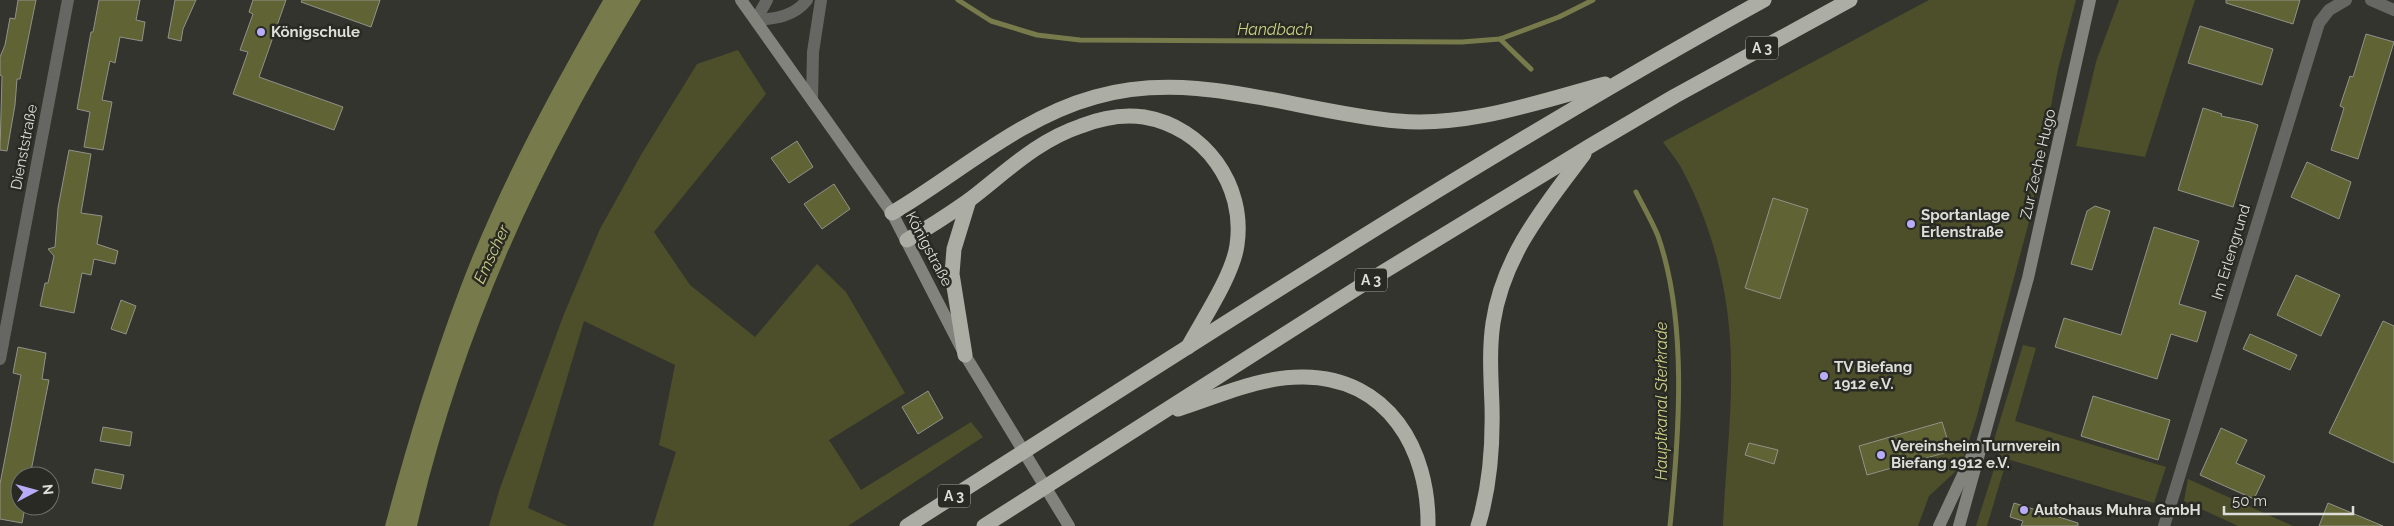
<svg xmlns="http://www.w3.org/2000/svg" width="2394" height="526" font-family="Raleway,sans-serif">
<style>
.green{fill:#4d4f2a}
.water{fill:#777a4b}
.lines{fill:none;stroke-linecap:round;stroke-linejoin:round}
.stream{stroke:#777a4b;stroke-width:5}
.building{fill:#606334;stroke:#91928a}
.street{stroke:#666763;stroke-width:12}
.secondary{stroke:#83837e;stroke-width:12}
.highway{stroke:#acada4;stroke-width:15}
.poi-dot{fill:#b8abf7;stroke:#292a23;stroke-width:2}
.labels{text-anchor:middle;stroke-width:5;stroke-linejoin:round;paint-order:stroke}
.shield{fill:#292a23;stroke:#a7a8a2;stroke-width:1}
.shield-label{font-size:14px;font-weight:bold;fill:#ddded9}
.poi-label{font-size:15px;font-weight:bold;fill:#ddded9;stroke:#292a23;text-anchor:start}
.street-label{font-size:15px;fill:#ddded9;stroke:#292a23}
.water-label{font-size:16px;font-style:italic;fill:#cbd085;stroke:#292a23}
</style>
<rect width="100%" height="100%" fill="#33342d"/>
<g class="green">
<path d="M1929,0H2076L2058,69L2030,218L1977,416L1964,456L1954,473L1929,496L1918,526H1723C1725,473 1732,420 1731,367C1731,300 1715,233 1684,173C1679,162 1670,152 1663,142Z"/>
<polygon points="2119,0 2195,0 2145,157 2076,146 2096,62"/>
<polygon points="738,50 766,94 654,232 690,285 755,337 817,264 846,292 905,393 829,440 861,490 971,422 983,437 848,526 653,526 676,452 659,445 675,365 584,321 528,508 568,526 489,526 500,488 564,314 600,229 641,155 697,64"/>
<polygon points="2023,345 2036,348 2015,421 2166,467 2154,503 2007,459 1987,526 1976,526 2000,450 1994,440"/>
<polygon points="2188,478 2188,479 2293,526 2238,526 2184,501"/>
</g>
<path class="water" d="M603,0H641C618,39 594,78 573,118C503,246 450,384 417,526H385C406,447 430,368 459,291C497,190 549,94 603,0Z"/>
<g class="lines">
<g class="stream">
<polyline points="958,0 991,21 1037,35 1080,40 1462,42 1500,39 1559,17 1593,0"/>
<polyline points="1500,39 1531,69"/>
<path d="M1636,192C1643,206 1652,221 1658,236C1688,322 1679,436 1670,526"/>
</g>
</g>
<g class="building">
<polygon points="18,0 36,0 20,79 17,79 15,105 7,151 0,150 2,76 0,75 0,57 5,45 10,18 15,19"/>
<polygon points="99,0 140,0 136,20 145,22 142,41 120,37 115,63 110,61 102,100 112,102 103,150 84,147 90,112 77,109 91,32 93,32"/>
<polygon points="175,0 196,0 183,29 181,41 168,38"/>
<polygon points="253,0 286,0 259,77 343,107 334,130 233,94 248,52 240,50 253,14 249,12"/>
<polygon points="302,0 380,0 371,27 301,2"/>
<polygon points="2226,0 2300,0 2293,24 2226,3"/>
<polygon points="2200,26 2273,49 2262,85 2188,63"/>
<polygon points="2366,34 2394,42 2358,159 2331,150 2344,108 2340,106 2350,76 2353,77"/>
<polygon points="2203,108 2222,114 2221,116 2250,122 2258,125 2233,207 2178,190"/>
<polygon points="797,141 813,167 789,183 771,158"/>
<polygon points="69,150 91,154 81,213 102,216 97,244 118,251 115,264 94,259 91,275 82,273 74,313 40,306 45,283 48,283 54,256 48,249 55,247 58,208"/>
<polygon points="2307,162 2351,182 2339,219 2291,197"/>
<polygon points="834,184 850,209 822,229 804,204"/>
<polygon points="1773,198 1808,209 1780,299 1745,288"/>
<polygon points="2095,206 2110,211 2092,270 2071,264 2087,211"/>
<polygon points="2154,227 2199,241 2179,304 2206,312 2197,342 2171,334 2157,379 2055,347 2064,318 2121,335"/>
<polygon points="2296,275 2340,295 2321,336 2277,315"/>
<polygon points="121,300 136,306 126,334 111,329"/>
<polygon points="2383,321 2394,326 2394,463 2329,433"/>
<polygon points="2250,334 2297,355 2290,370 2243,349"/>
<polygon points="18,347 46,353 42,379 49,380 30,476 20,476 20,506 22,506 24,513 22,523 0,519 0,484 21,375 13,373"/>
<polygon points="928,391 943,418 918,434 902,407"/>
<polygon points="2093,396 2170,420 2158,460 2081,436"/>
<polygon points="1942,422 1951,451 1867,475 1859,446"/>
<polygon points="103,427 132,432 130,446 100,441"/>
<polygon points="2221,428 2247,440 2236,463 2265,476 2254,499 2200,475"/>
<polygon points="1749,443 1778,450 1774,464 1745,455"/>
<polygon points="95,469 124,475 121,489 92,483"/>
<polygon points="2014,503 2078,523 2078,526 2021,526 2023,521 2010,517"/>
<polygon points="2328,503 2383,526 2319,526"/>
</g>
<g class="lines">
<g class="street">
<polyline points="2371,0 2394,10"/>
<path d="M756,20C775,19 795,16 807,0"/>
<polyline points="756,20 767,0"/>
<polyline points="812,99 813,52 821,0"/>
<polyline points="0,359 68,0"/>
<polyline points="2164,526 2319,23 2329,10 2346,0"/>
</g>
<g class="secondary">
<polyline points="741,0 892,213 965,355 1069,526"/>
<polyline points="1939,526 1975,449"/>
<polyline points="1959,526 2028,278 2090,0"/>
</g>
<g class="highway">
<path d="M892,213C958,174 1019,118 1095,97C1196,68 1296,112 1398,121C1469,127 1537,102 1605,84"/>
<path d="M907,240C928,228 948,215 968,201C1005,173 1036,141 1081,126C1101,118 1123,114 1144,117C1204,127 1246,185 1237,245C1233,275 1203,319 1188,347"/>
<polyline points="965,355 952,274 954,249 969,200"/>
<path d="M1178,409C1219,396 1261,376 1304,377C1388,378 1429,449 1428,526"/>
<path d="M907,526C1190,346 1470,162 1764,0"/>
<polyline points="984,526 1370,280 1590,146 1675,96 1850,0"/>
<path d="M1478,526C1490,487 1493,447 1492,406C1491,378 1489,350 1493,323C1503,256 1544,207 1584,154"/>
</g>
</g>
<g class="poi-dot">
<circle cx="261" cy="32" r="5"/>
<circle cx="1911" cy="224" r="5"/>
<circle cx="1824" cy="376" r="5"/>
<circle cx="1881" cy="455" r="5"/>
<circle cx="2024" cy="510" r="5"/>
</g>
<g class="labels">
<g class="shield">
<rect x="1746" y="36.5" width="32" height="23" rx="4"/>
<rect x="1355" y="268.5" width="32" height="23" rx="4"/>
<rect x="938" y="484.5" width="32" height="23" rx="4"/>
</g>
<g class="shield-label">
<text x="1762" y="53">A 3</text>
<text x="1371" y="285">A 3</text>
<text x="954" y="501">A 3</text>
</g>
<g class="poi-label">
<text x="271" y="37">Königschule</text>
<text x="1921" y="220">Sportanlage<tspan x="1921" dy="17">Erlenstraße</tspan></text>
<text x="1834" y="372">TV Biefang<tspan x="1834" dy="17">1912 e.V.</tspan></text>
<text x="1891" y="451">Vereinsheim Turnverein<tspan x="1891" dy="17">Biefang 1912 e.V.</tspan></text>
<text x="2034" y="515">Autohaus Muhra GmbH</text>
</g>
<g class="street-label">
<text transform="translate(24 147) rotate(-79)" y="5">Dienststraße</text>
<text transform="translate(2038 164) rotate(-77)" y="5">Zur Zeche Hugo</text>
<text transform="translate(929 249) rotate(62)" y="5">Königstraße</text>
<text transform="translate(2231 252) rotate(-73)" y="5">Im Erlengrund</text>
</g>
<g class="water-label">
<text x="1275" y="35">Handbach</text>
<text transform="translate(491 254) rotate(-65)" y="6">Emscher</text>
<text transform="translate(1661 401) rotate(-90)" y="6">Hauptkanal Sterkrade</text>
</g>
</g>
<g transform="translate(35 491) rotate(84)"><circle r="24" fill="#292a23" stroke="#71726c"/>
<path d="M0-4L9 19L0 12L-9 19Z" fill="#b8abf7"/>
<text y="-8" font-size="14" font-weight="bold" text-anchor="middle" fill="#ddded9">N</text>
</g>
<path d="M2224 506v8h129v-8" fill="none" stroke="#ddded9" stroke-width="2.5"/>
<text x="2232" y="506" font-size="15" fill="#ddded9" stroke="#292a23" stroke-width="4" paint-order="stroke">50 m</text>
</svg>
